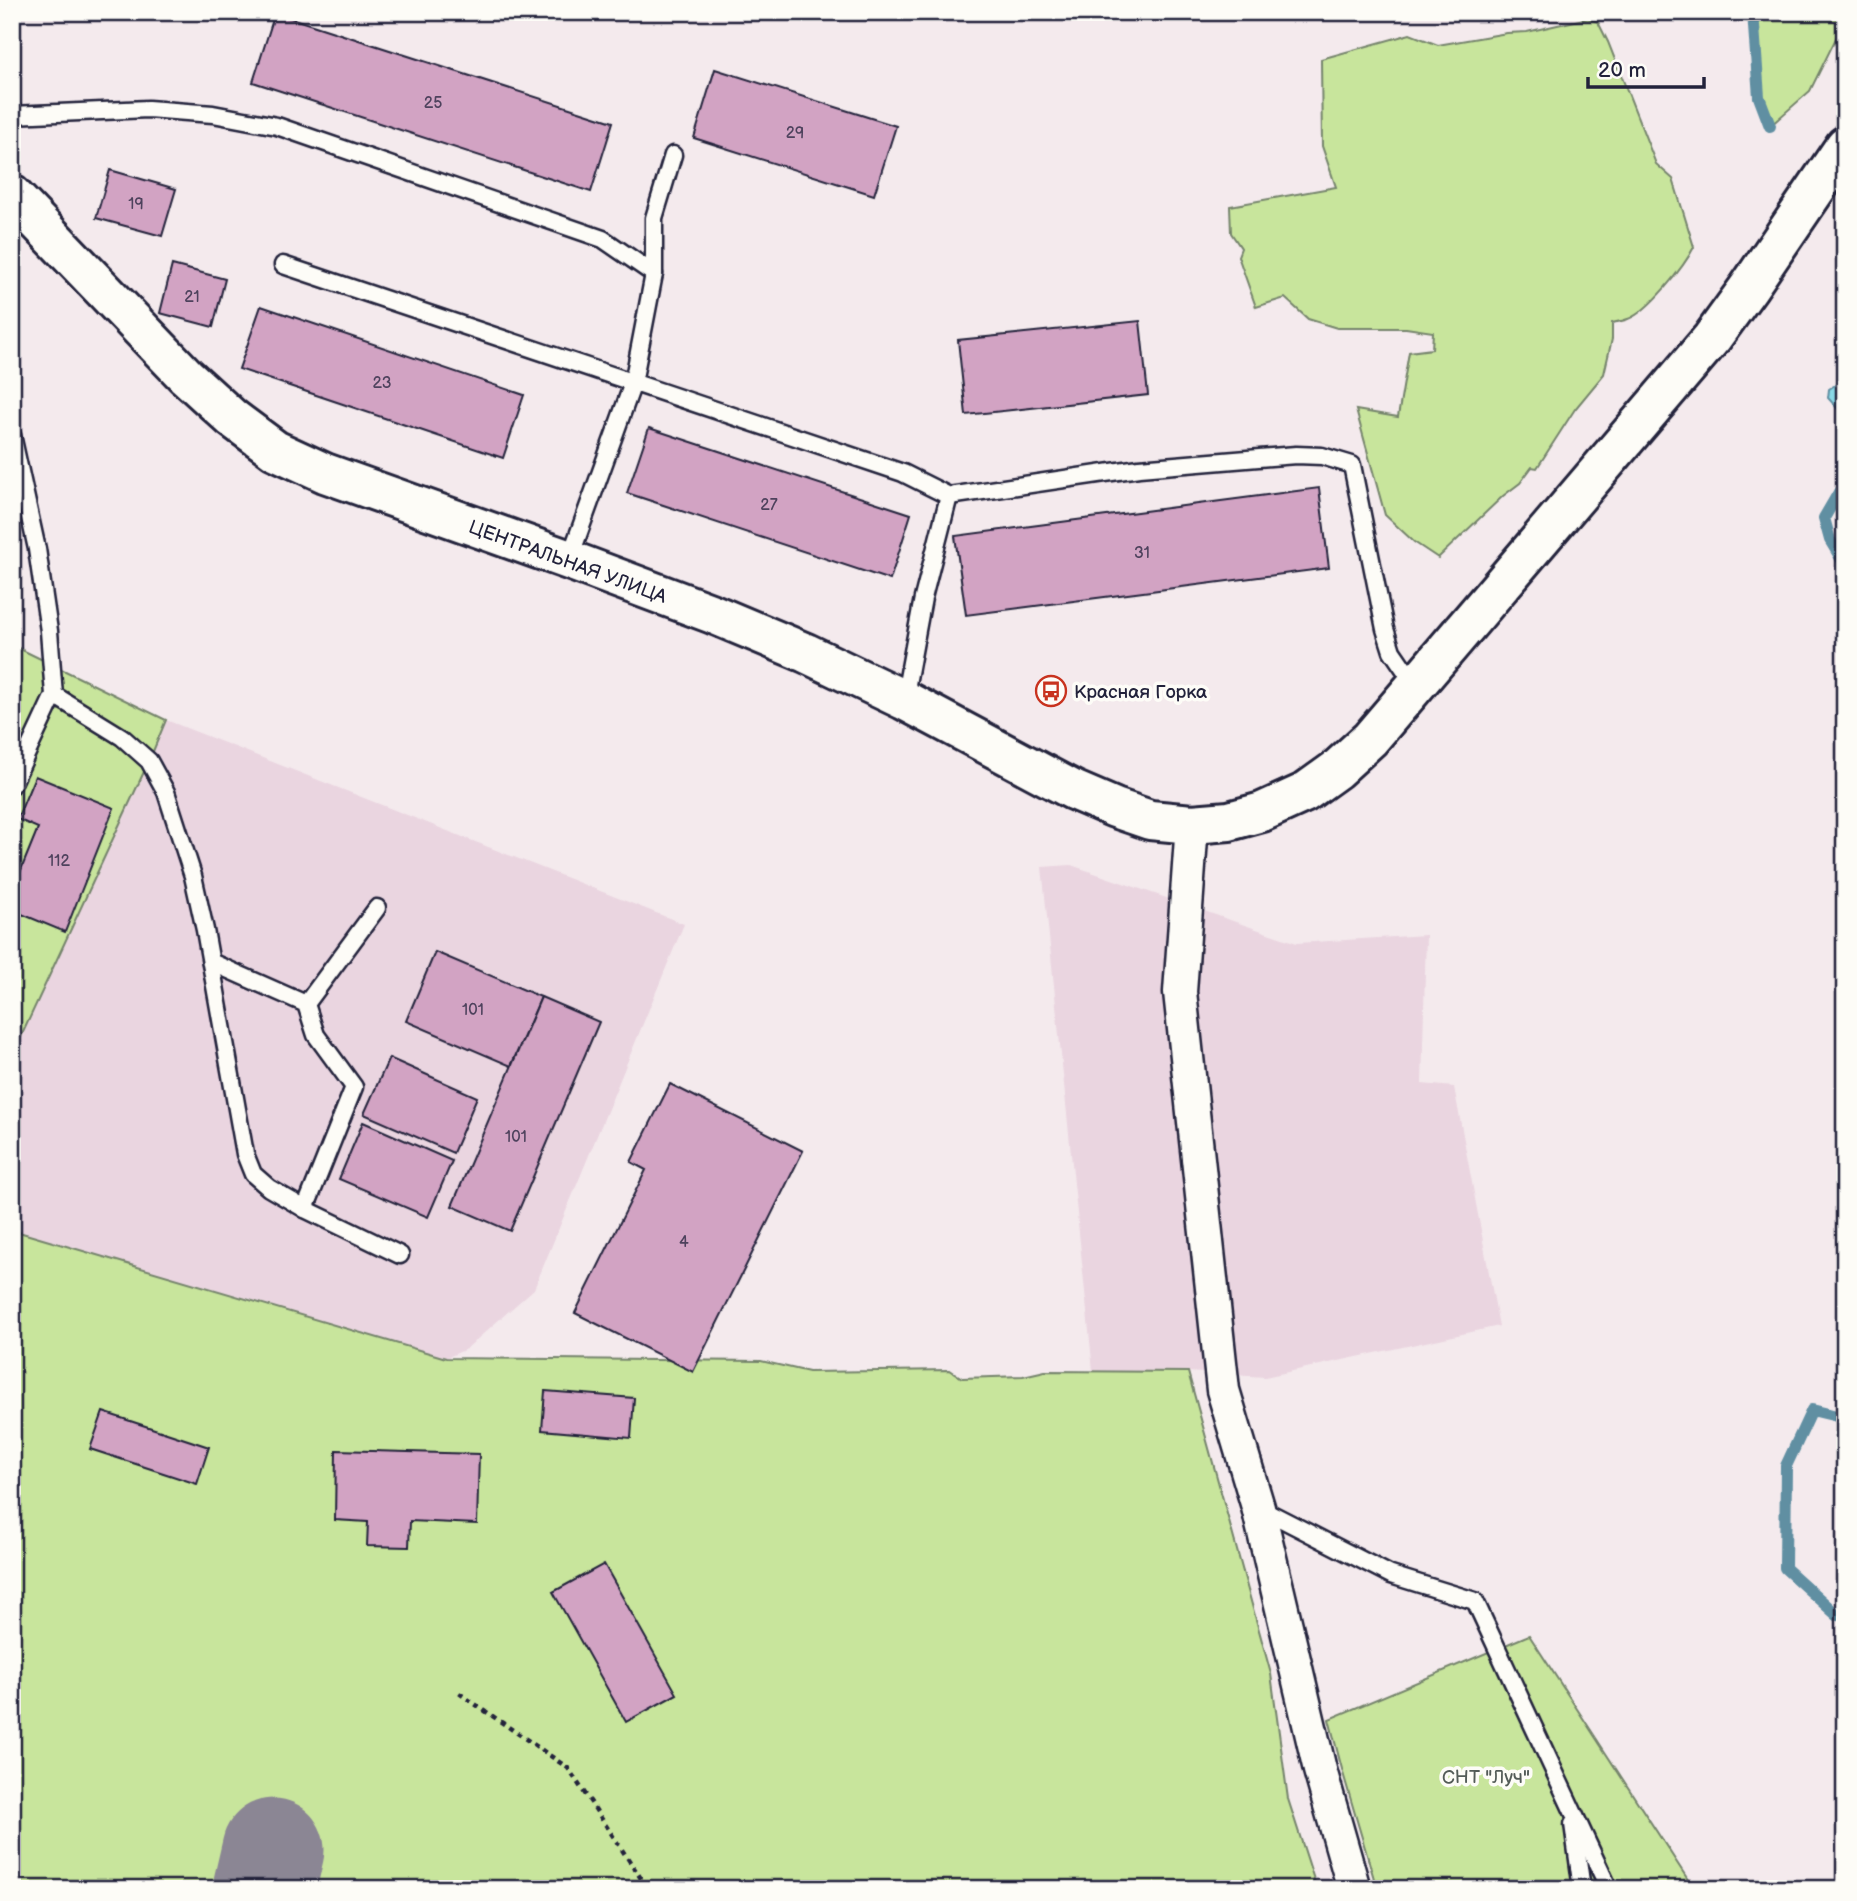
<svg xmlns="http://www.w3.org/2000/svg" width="1857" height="1901" font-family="'Balsamiq Sans',sans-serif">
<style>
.built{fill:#ead5e0}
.green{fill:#c8e59c;stroke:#75846c;stroke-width:2}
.water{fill:#89d8e6;stroke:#608fa2;stroke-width:2}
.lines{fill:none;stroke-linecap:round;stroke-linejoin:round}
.stream{stroke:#608fa2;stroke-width:12}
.taxiway{stroke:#8b8694;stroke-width:103}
.building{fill:#d2a3c3;stroke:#22223b;stroke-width:2}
.lane-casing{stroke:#22223b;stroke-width:21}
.street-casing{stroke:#22223b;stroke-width:37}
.secondary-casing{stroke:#22223b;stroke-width:44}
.path{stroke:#22223b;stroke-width:4.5;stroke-dasharray:5 5;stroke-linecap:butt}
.lane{stroke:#fdfcf7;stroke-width:16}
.street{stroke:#fdfcf7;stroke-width:32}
.secondary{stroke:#fdfcf7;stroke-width:38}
.labels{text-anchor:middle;stroke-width:7;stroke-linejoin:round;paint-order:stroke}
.number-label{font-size:16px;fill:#4e425d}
.street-label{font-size:19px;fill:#22223b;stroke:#fdfcf7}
.poi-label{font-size:19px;fill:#22223b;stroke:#fdfcf7;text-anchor:start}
.park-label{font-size:19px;fill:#545c58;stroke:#fdfcf7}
</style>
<rect width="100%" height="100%" fill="#f4eaed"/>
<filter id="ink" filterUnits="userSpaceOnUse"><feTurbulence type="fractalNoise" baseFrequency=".0143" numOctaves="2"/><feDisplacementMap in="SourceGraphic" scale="14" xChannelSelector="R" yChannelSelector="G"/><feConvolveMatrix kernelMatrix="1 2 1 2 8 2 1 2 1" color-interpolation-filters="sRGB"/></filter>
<g filter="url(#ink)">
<g class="built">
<polygon points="166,720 684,924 534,1289 466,1349 446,1358 12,1230 12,1056 149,761"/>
<polygon points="1071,865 1297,943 1426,935 1422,1084 1454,1087 1499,1326 1265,1377 1188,1372 1093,1371 1042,867"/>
</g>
<g class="green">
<polygon points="1753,12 1845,12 1845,20 1810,91 1770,126 1759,97"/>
<path d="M1588,18L1598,22L1608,42L1656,164L1673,179L1694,247C1684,267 1648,312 1628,319C1623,321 1617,322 1612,323V339L1604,374L1575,409L1537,468L1532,467L1520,483L1503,496L1438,558L1414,542L1385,515L1356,410L1398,417L1409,352L1432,349L1433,332L1406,328H1337L1308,319L1285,298L1256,307L1238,256L1241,248L1231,233L1230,206L1336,187L1322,146L1321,59L1410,34L1438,45L1507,33L1527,32Z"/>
<polygon points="12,645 166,720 149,761 12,1056"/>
<polygon points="12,1230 446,1358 761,1361 809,1372 950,1370 962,1378 1023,1376 1045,1371 1188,1372 1271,1674 1288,1799 1317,1889 12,1889"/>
<polygon points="1529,1635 1694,1889 1377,1889 1343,1773 1329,1719"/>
</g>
<polygon class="water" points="1845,332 1845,417 1828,398 1829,389 1840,382 1842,372 1837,357"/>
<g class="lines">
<g class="stream">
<polyline points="1753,12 1759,97 1770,126"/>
<polyline points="1845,482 1824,518 1830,540 1845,565"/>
<polyline points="1845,1418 1812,1410 1786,1466 1785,1568 1837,1615 1845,1614"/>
</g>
<polyline class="taxiway" points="264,1889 273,1850"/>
</g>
<g class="building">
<polygon points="275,13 613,122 591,192 253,82"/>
<polygon points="715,69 896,126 874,195 694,138"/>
<polygon points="110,170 176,189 162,236 96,218"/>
<polygon points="172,265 225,279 213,327 160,313"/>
<polygon points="261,306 524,395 503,458 239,369"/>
<polygon points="1140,321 1148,395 966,415 958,340"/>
<polygon points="649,428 911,514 890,580 627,493"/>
<polygon points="1319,488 1329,568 966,615 955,536"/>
<polygon points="35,776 114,808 65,932 12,910 12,892 38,828 17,819"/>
<polygon points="435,952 541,997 511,1066 406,1021"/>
<polygon points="541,997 599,1022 510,1231 452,1206"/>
<polygon points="389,1058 477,1097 453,1153 364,1114"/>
<polygon points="670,1084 803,1151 693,1372 575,1313 646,1170 631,1162"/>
<polygon points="363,1122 452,1161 428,1217 339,1179"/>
<polygon points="545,1391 634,1398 631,1438 542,1430"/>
<polygon points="103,1412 209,1447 197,1484 90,1449"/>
<polygon points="336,1450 479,1454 477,1524 410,1521 409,1547 367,1546 368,1522 335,1520"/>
<polygon points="604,1564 677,1694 626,1722 553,1592"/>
</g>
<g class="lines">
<g class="lane-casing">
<g id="lane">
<polyline points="12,115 148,109 213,114 277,126 603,239 654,274"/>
<polyline points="283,265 903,473 949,496 1139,468 1296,455 1322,456 1352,465 1385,629 1392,651 1416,686"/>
<polyline points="12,435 37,549 49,631 54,695 12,785"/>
<polyline points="569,560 633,383 654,274 654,218 673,155"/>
<polyline points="54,695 122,737 149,761 166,792 193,876 205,930 245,1154 253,1174 269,1188 305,1209 400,1255"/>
<polyline points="904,700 923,598 949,496"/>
<polyline points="211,962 306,1004 316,1035 354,1087 305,1209"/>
<polyline points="306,1004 377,908"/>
<polyline points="1258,1507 1391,1575 1475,1601 1609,1889"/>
<polyline points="1573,1824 1582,1889"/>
</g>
</g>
<g class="street-casing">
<polyline id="street" points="1192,824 1180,992 1223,1390 1258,1507 1320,1770 1354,1889"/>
</g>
<g class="secondary-casing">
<polyline id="secondary" points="12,195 186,376 232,418 275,450 325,473 569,560 713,614 806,653 904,700 1073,790 1115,808 1150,820 1192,824 1229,821 1262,812 1304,793 1336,770 1370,739 1712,338 1749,287 1845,146"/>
</g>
<polyline class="path" points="459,1693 568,1768 648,1889"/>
<use href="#lane" class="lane"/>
<use href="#street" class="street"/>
<use href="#secondary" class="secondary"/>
</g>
</g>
<defs>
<g id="bus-ring" transform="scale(1.575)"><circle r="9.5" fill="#fdfcf7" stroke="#c8321e" stroke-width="1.5"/><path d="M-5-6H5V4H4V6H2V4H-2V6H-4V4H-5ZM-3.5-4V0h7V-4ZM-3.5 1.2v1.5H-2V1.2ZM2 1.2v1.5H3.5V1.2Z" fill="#c8321e"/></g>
</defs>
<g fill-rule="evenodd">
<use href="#bus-ring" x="1051" y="691"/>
</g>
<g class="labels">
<g class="number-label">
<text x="433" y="108">25</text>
<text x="795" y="138">29</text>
<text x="136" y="209">19</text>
<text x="192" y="302">21</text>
<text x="382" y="388">23</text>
<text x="769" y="510">27</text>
<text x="1142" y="558">31</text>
<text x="59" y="866">112</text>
<text x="473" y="1015">101</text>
<text x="516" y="1142">101</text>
<text x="684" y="1247">4</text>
</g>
<g class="street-label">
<text transform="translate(568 561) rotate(20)" y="7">ЦЕНТРАЛЬНАЯ УЛИЦА</text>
</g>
<g class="poi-label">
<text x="1074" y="698">Красная Горка</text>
</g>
<g class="park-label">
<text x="1486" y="1783">СНТ "Луч"</text>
</g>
</g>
<rect width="1857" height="1901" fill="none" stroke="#fdfcf7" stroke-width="42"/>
<rect x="21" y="21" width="1815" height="1859" fill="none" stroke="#22223b" stroke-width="2.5" filter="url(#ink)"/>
<path d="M1588 77v10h116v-10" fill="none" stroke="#22223b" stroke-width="3.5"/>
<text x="1598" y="77" font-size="21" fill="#22223b" stroke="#fdfcf7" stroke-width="5" paint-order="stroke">20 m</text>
</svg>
